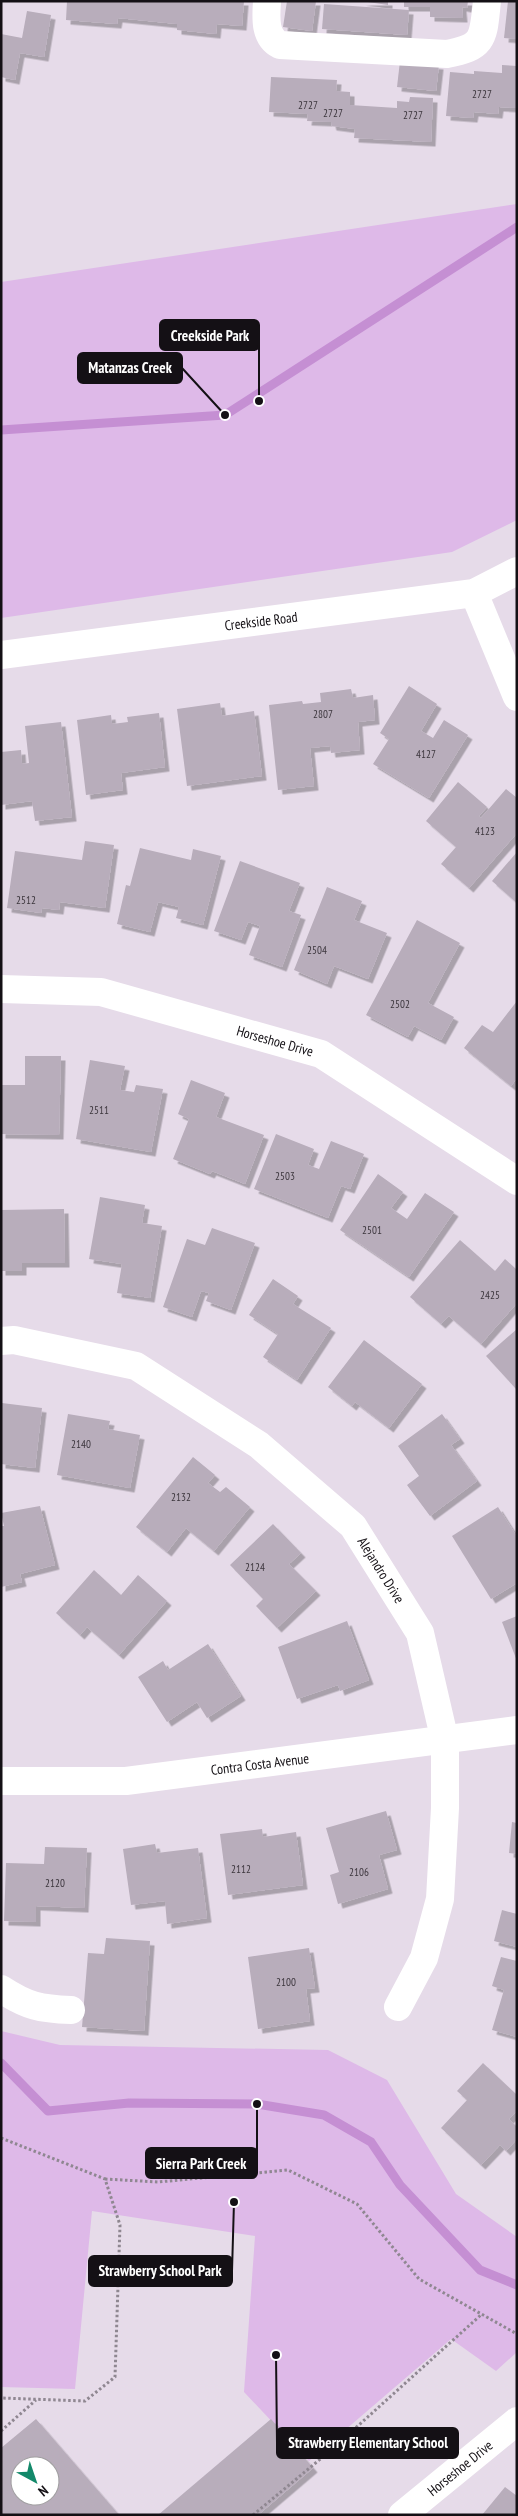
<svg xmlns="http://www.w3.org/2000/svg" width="518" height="2516" font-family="'PT Sans Narrow',sans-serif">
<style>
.green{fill:#deb9e8}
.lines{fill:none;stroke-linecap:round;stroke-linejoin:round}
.stream{stroke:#c58fd3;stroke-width:9}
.building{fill:#b8adbb;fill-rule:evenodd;filter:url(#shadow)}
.path{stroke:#8f8791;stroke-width:3;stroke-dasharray:2.5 2.5;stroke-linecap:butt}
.minor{stroke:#fff;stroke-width:28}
.labels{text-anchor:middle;stroke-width:4;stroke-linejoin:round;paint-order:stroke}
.number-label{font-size:11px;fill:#3d373e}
.street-label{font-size:14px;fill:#141015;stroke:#fff}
.leader{fill:none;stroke:#141015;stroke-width:2}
.callout-dot{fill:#141015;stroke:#fff;stroke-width:2}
.callout{fill:#141015;stroke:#141015;stroke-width:2}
.callout-label{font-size:15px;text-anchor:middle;font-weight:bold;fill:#fff}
</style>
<defs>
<filter id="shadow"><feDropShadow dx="4.5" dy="4.5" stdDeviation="0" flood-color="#0004"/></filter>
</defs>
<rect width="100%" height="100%" fill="#e6dbe9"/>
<g class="green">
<polygon points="517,204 517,520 452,552 1,618 1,282"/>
<polygon points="1,2031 60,2045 328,2050 387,2080 456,2194 517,2237 517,2352 496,2371 451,2339 309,2461 244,2392 255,2236 92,2211 75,2389 1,2387"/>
</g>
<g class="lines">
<g class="stream">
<polyline points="1,430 225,415 517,227"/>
<polyline points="1,2063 48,2111 129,2103 257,2104 324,2115 371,2142 400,2185 480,2270 517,2285"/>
</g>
</g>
<g class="building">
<polygon points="67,1 244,1 242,26 217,24 216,34 177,30 177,24 118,18 117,24 66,20"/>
<polygon points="287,1 316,1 312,31 283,27"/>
<polygon points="361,1 388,1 388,5"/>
<polygon points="404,1 468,1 467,8 462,7 463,18 430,17 430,7 404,7"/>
<polygon points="508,1 517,1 517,39 504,38"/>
<polygon points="324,4 409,10 407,35 322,29"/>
<polygon points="27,11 51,15 44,57 20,53 15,80 1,77 1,34 22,38"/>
<polygon points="400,61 439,65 436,91 397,87"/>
<polygon points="502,65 517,66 517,108 499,107 498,114 474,112 473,118 446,116 450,72 474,74 474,71 502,73"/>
<polygon points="271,77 337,80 336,91 350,92 350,105 397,108 397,101 409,102 410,97 433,98 431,142 354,138 355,129 332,126 331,122 307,121 308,114 269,112"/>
<polygon points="409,686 437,704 421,731 433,738 444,720 468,735 429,798 373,764 389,739 380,733"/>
<polygon points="351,689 353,698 373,695 375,720 358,722 360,750 331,753 330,746 310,748 314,786 278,790 269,705 302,701 303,704 321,702 320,693"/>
<polygon points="220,703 222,716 254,711 262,776 187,786 177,709"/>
<polygon points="159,713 165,767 121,773 123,790 86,795 77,720 111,715 112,724 128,722 127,717"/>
<polygon points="61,722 72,817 35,821 32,801 1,805 1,752 21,750 22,764 29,763 25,726"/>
<polygon points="458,782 487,807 479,816 481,818 506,789 517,798 517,833 469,888 441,864 456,847 426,821"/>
<polygon points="85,841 114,845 105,908 60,902 59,910 42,908 41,913 7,908 15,851 82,860"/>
<polygon points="140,848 191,860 193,849 221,856 203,925 176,918 179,907 158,902 150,932 117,924 126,885 130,886"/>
<polygon points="517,852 517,903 492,881"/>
<polygon points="240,861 300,883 289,911 301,915 282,967 249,955 260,926 248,922 241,940 214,931"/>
<polygon points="327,887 362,901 354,920 387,933 368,979 334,966 327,984 294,970"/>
<polygon points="417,920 460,943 428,1003 454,1017 441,1040 414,1026 408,1037 366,1015"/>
<polygon points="517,1001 517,1078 511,1086 464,1048 482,1025 493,1032"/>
<polygon points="25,1056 61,1056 59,1135 1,1134 1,1085 25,1085"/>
<polygon points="90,1060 125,1066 120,1090 134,1092 136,1085 163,1089 151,1152 76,1139"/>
<polygon points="191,1080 225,1093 216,1117 264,1135 245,1184 212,1171 210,1174 173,1159 189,1119 178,1114"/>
<polygon points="276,1134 314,1149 308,1165 319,1169 331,1141 364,1154 350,1189 341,1186 328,1218 254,1189"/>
<polygon points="378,1174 403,1192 391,1208 407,1219 425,1193 454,1212 409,1277 340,1230"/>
<polygon points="100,1197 145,1205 142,1223 162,1226 150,1298 117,1293 122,1264 89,1259"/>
<polygon points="64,1209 65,1263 22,1263 22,1271 1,1271 1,1210"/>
<polygon points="212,1228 255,1243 231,1310 206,1301 209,1293 201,1291 192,1317 163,1307 187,1239 205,1245"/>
<polygon points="460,1240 495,1271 505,1259 517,1270 517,1303 481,1344 449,1316 441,1324 410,1297"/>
<polygon points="273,1279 298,1296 293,1304 331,1328 297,1380 263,1357 278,1334 249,1315"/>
<polygon points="517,1329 517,1390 486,1356"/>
<polygon points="364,1340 422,1384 389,1428 355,1402 352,1406 328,1387"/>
<polygon points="2,1403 42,1408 35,1468 1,1464"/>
<polygon points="68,1414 110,1421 108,1429 140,1435 130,1488 57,1475"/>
<polygon points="442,1414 460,1439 451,1445 477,1481 430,1516 407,1485 419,1476 398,1446"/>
<polygon points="193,1457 215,1475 208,1483 220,1492 226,1487 250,1507 214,1551 186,1528 167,1552 136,1527"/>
<polygon points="40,1506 55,1565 20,1574 22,1582 1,1587 1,1526 4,1526 1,1513"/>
<polygon points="498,1507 517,1537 517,1583 491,1599 452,1536"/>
<polygon points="273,1524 301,1553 289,1564 316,1591 277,1628 256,1606 263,1599 230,1565"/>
<polygon points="94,1570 121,1595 138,1575 167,1601 119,1655 87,1627 80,1635 56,1613"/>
<polygon points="517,1616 517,1661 502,1622"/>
<polygon points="347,1621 369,1680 340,1691 338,1685 297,1699 278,1647"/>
<polygon points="208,1644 241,1696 207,1718 197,1702 167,1722 138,1677 163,1661 168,1670"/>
<polygon points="386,1811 397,1850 379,1855 388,1889 338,1904 330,1875 339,1872 326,1828"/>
<polygon points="512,1822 517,1823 517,1854 509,1853"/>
<polygon points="262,1829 263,1837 296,1832 303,1885 228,1895 220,1834"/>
<polygon points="155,1844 157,1853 198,1848 207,1918 167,1924 165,1901 131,1905 123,1849"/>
<polygon points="45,1847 87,1848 84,1908 36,1906 36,1922 4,1921 6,1863 44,1864"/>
<polygon points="502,1910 517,1914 517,1947 494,1941"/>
<polygon points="106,1938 150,1941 144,2031 82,2027 88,1953 104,1954"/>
<polygon points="309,1948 315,1988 306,1989 310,2021 258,2029 248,1957"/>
<polygon points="501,1957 517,1961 517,2037 492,2030 504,1990 492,1986"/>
<polygon points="483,2063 517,2095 517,2111 509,2119 517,2127 517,2139 506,2151 500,2145 481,2165 441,2128 467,2100 457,2091"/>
<path d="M36,2419L119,2515H1V2448ZM20,2466H50V2496H20Z"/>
<polygon points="271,2419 313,2468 258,2515 158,2515"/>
<polygon points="505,2487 517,2496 517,2515 482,2515"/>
</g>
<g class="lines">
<g class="path">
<polyline points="1,2138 105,2179 120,2225 115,2377 85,2401 1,2398"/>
<polyline points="105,2179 158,2182 288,2170 357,2204 419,2279 517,2334"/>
<polyline points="1,2431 36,2400"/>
<polyline points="253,2515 330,2451 482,2314"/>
</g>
<g class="minor">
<path d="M267,1C266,17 264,37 280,45L447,54C486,47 483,36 487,1"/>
<polyline points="474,593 517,697"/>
<polyline points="1,655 474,593 517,571"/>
<polyline points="1,989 101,992 321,1054 517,1181"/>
<polyline points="1,1341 14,1340 136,1366 259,1445 353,1526 420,1633 445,1741 445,1808 440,1899 424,1958 398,2007"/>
<polyline points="1,1781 126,1781 517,1730"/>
<path d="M1,1989C27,2006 40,2009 71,2010"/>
<polyline points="402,2515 517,2421"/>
</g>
</g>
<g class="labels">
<g class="number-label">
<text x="482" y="98">2727</text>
<text x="308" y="109">2727</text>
<text x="333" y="117">2727</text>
<text x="413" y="119">2727</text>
<text x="323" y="718">2807</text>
<text x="426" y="758">4127</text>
<text x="485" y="835">4123</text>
<text x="26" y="904">2512</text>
<text x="317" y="954">2504</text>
<text x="400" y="1008">2502</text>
<text x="99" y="1114">2511</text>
<text x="285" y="1180">2503</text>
<text x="372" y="1234">2501</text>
<text x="490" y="1299">2425</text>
<text x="81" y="1448">2140</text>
<text x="181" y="1501">2132</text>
<text x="255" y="1571">2124</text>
<text x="241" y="1873">2112</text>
<text x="359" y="1876">2106</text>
<text x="55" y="1887">2120</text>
<text x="286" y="1986">2100</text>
</g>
<g class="street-label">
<text transform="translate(261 621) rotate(-7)" y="5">Creekside Road</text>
<text transform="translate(275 1041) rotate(16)" y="5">Horseshoe Drive</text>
<text transform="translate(381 1570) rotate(58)" y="5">Alejandro Drive</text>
<text transform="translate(260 1764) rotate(-7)" y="5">Contra Costa Avenue</text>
<text transform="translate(460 2468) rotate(-39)" y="5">Horseshoe Drive</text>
</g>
</g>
<path class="leader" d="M259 401L259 335M225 415L182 368M257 2104L257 2163M234 2202L232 2271M276 2355L277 2443"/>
<g class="callout-dot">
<circle cx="259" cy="401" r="5"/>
<circle cx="225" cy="415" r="5"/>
<circle cx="257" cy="2104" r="5"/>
<circle cx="234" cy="2202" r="5"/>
<circle cx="276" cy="2355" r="5"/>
</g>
<g class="callout">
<rect x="160" y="320" width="99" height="30" rx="5"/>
<rect x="78" y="353" width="104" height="30" rx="5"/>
<rect x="146" y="2148" width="111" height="30" rx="5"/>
<rect x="89" y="2256" width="143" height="30" rx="5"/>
<rect x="277" y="2428" width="181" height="30" rx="5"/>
</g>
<g class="callout-label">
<text x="210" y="341">Creekside Park</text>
<text x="130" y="373">Matanzas Creek</text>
<text x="201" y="2169">Sierra Park Creek</text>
<text x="160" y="2276">Strawberry School Park</text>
<text x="368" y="2448">Strawberry Elementary School</text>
</g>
<rect width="518" height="2516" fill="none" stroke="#141015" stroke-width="5"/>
<g transform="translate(35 2481) rotate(140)"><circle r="24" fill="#ffffff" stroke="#a19fa1"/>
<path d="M0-4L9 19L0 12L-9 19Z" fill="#13896a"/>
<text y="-8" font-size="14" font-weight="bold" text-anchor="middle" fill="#141015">N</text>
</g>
</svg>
